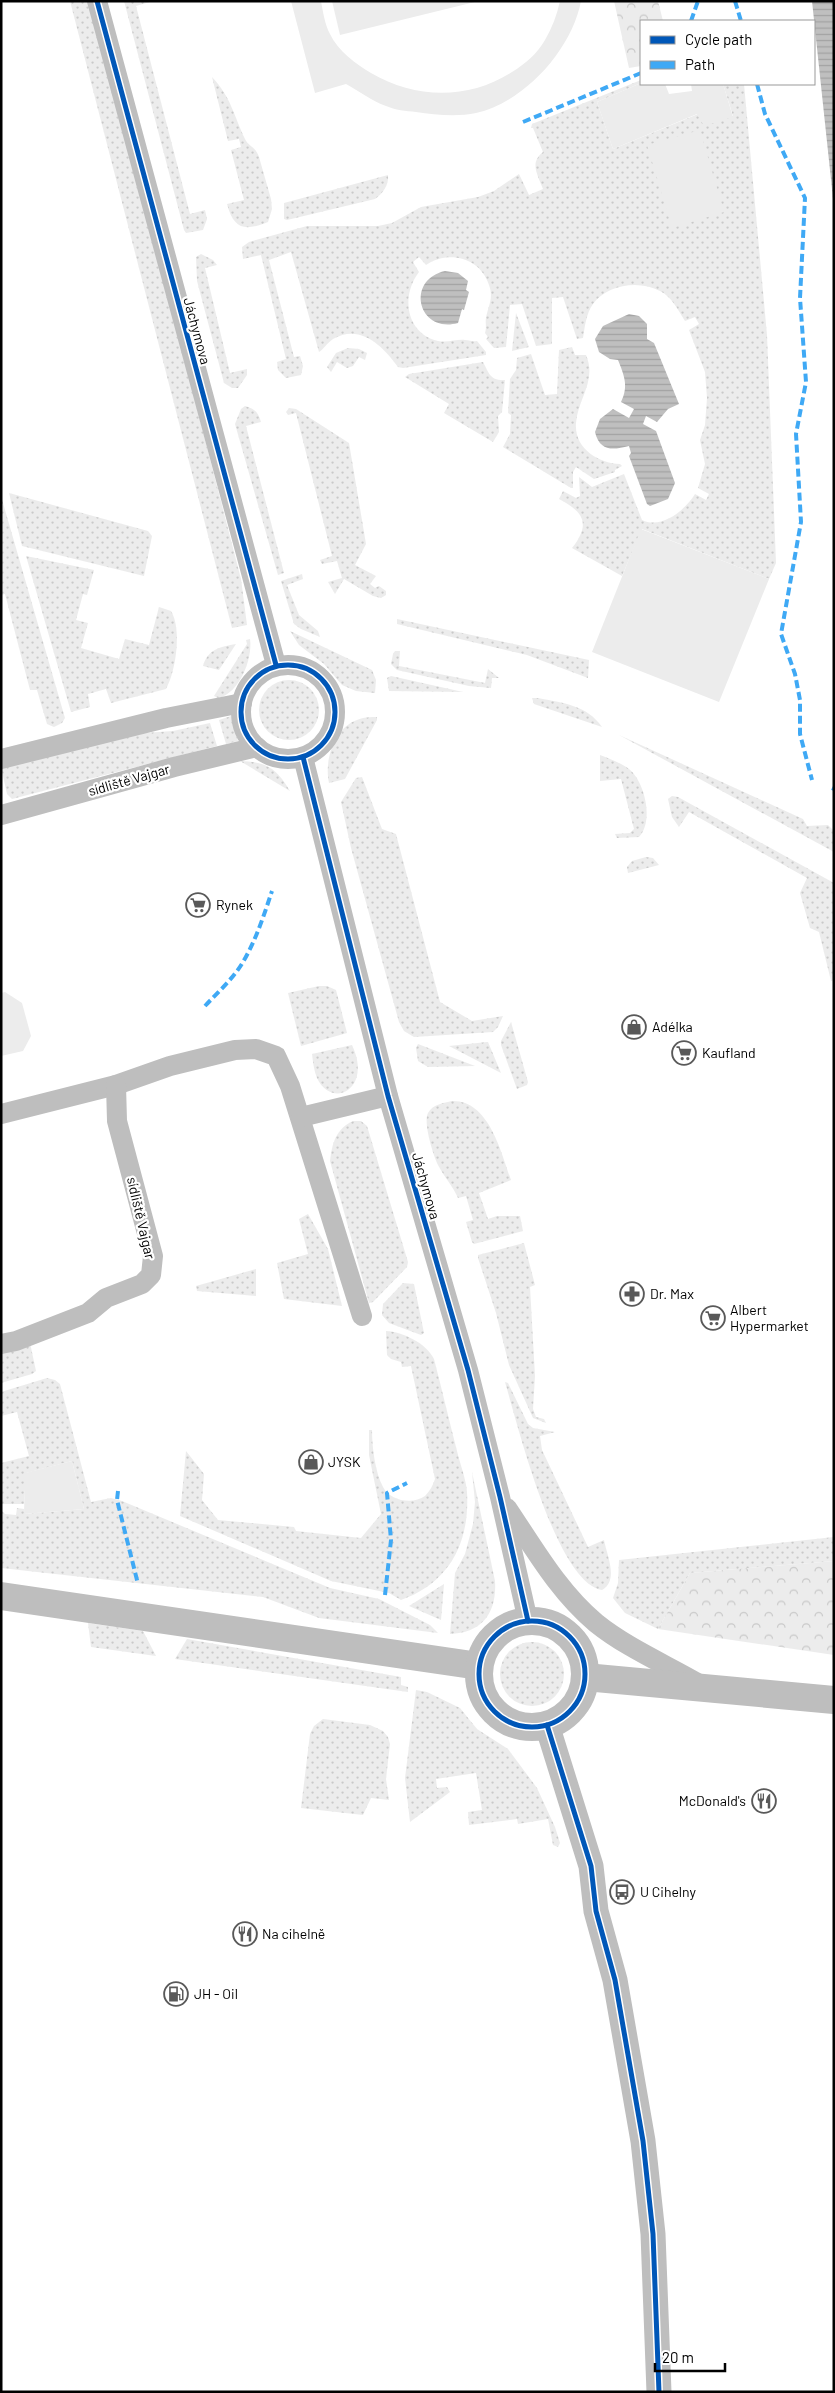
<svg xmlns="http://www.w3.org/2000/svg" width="835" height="2393" font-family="Barlow,sans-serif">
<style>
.grass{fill:url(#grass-dots)}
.forest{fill:url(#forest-crowns)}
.park{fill:#ececec}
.water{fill:url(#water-rules)}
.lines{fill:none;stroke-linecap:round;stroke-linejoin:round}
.minor{stroke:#bebebe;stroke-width:20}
.tertiary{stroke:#bebebe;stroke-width:25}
.primary{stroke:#bebebe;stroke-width:28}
.quiet{stroke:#3fa9f5;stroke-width:4;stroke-dasharray:8 4;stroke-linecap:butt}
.cycleway-casing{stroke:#fff;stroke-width:8}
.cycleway{stroke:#0057b8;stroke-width:5}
.labels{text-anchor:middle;stroke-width:4.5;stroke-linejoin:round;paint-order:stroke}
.street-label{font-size:14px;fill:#000;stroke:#fff}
.poi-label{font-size:14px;fill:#000;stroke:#fff;text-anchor:start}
</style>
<defs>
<pattern id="grass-dots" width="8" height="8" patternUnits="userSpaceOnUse" patternTransform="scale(1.25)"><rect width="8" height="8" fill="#ececec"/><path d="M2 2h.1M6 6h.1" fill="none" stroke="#c9c9c9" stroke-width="1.8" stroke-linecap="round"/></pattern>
<pattern id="forest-crowns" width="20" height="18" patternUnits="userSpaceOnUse" patternTransform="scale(1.25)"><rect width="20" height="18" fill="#ececec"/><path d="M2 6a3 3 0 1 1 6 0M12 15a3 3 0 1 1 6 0" fill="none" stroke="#c9c9c9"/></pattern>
<pattern id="water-rules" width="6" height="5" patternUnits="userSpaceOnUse" patternTransform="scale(1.25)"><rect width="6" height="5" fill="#bfbfbf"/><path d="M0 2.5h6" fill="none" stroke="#a2a2a2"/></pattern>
</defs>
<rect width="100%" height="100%" fill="#fff"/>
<g class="grass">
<polygon points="70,1 92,1 241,579 247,625 232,628"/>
<polygon points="124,1 153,1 136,6 190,214 205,210 207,219 203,230 186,233 184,230"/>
<path d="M212,77C231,97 234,116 245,139C248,146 256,147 259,157L271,199L272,209L268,222C245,231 234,230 227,204L244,200L231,150L241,147L239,139L228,141Z"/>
<path d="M641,80V83L597,102L613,149L698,114L733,116L723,84H744L767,335L776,563L769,579L642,529L622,576L572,548C591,524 584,512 559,499L563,491L576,498L580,496L579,477L592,487L624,474L642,520C662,530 686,509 695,494L706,500L709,494L698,488L705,464L700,440L705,425L707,398L705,372L689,330L699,324L695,317L685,321C678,310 672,297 660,291C640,280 607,284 593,304C586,314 585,326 583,338L577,339L563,297L552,298V344L536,346L522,304L510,305L506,347L494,348L486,339L488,337L485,333C487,327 485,323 486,318C488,306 494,298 489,285C480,257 448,250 426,265L419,257L413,262L419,272C401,295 405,333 438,341C448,343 457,339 465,340C470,340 472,342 477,341L486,352V355L403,368L398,367C383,346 360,323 333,339C327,343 323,350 319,352L291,252L269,260L294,357L300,356L303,366L301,375L286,378L278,370L277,362L286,359L261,255L243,259L242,247L249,242L307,226H378L392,223L421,207L478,197L494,191L519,174L529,195L543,189C538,175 529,163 543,152L533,128H531L532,124Z"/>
<path d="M388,175C389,185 383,193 375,199L287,220L284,219V203Z"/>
<polygon points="201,254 213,260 217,265 205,268 230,373 247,369 247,375 238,388 232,388 224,383 197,281 196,257"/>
<polygon points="516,313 529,347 512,351"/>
<path d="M572,347L575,355H586C597,381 578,398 576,423C574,448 598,463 620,464L622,466L615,470V472L594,479L576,467L573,472V488H571L503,447L510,434L511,415L508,413L510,379L516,370L517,358L531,354L545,395L557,394L559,350Z"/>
<polygon points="348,348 359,349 367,353 365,360 359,357 353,366 347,368 337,362 331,372 327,367 336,353"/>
<path d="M483,362C489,373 490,381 505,380L502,412L498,416L499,432L493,442L444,413L449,404L405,377L409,374Z"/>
<path d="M245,406C255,409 258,412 261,422L246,426L284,573L278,575L235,424L241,409Z"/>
<polygon points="289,408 296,409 349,443 366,544 355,565 376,576 370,584 375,588 379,586 386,591 386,595 381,598 373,596 344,579 335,594 328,582 342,578 337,561 322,564 320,560 332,556 296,413 288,415 286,412"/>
<polygon points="9,493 148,531 152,536 144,576 22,546"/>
<polygon points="1,496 65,718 62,723 54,727 47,724 37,690 30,690 5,594 1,595"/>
<path d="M26,556L94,570L87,595L83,594L76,620L88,623L81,648L119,659L125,639L149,645L159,607L171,611C182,629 176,671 166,689L111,703L106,689L88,694L90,707L71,712Z"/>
<polygon points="302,574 303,579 287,585 299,615 318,631 320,637 301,629 294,624 281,581"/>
<polygon points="397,619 589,660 588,678 527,655 397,624"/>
<polygon points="290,631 372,670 376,680 375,693 356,691 342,685 324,664 299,645"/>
<path d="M250,639C253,659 239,694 218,698L214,696L247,644L246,640Z"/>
<path d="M236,644L219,670L203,666C208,649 220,647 236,644Z"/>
<polygon points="395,651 400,651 399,666 485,683 488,669 499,678 492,678 491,688 469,686 397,670 391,664 393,654"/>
<polygon points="391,676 463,692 389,691 387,678"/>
<circle cx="289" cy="710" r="30"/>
<path d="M532,698H538C563,703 587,705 602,727L534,704Z"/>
<polygon points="231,716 238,741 226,744 219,720"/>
<path d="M377,717V720L345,779L329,783C324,761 334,728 357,720C364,717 370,717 377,717Z"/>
<polygon points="210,723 217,746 12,799 7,794 1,767 143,733 173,731"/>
<polygon points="619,735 803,819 807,826 828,825 834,831 834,852"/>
<path d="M600,755C610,759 621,763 629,769C645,782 654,821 639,837L617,838L615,834L630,833L634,829L621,779L600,781Z"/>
<path d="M240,761C267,762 276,768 290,791Z"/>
<polygon points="362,777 382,829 396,834 440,1002 472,1021 503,1016 498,1027 493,1032 414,1037 404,1031 399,1022 351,848 341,802 356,778"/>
<polygon points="672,796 678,797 834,883 834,980 831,981 819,932 810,928 800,893 807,878 689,812 679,827 672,817 668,799"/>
<polygon points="646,857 653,858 659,865 628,873 627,867 632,861"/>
<polygon points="319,986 327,986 336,990 347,1033 301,1046 288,993"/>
<polygon points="511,1022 528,1082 527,1085 517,1089 501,1045 501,1041"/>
<polygon points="488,1042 501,1073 449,1046 487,1042"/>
<polygon points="418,1044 475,1066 428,1067 418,1061 416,1048"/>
<path d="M352,1045C373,1089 332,1110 317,1078C314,1071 313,1062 312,1054Z"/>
<path d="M452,1101C489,1100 501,1152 511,1180L479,1193L488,1219L497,1216H520L523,1231L474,1244L472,1242L466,1222L473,1220L466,1196L458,1198C453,1186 444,1177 438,1165C433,1155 423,1122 428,1113C433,1104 444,1103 452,1101Z"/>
<path d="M353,1121H361L367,1126L408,1262L407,1267L373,1302L369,1303L330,1161C332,1143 336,1129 353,1121Z"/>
<polygon points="308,1214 328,1249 342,1306 284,1299 277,1263 308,1254 299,1219"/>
<polygon points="524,1243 535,1285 530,1287 535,1376 533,1409 536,1417 544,1419 546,1423 533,1418 509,1365 496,1313 478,1258 478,1255"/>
<polygon points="256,1269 256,1296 197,1291 196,1286"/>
<polygon points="403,1283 414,1284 424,1333 421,1335 389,1323 382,1315 383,1304"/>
<path d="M386,1331C403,1332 426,1343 434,1359C442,1390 449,1420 457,1451C460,1464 466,1479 467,1492C470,1543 449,1583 401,1600L389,1593L331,1581L180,1516L186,1451L204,1474L202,1500L218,1520L294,1527L296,1531L361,1538L381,1514L369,1455V1430H372C372,1447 375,1472 383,1487C390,1501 413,1505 425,1496C430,1491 433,1485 435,1479L411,1366L402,1367L401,1362L391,1359L387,1355Z"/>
<polygon points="30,1343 36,1371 32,1374 1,1383 1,1350"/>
<polygon points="47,1378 55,1380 60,1384 91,1502 111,1498 122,1501 330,1588 379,1599 430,1625 438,1633 319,1618 263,1597 1,1568 1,1510 5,1514 16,1515 17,1508 24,1509 24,1514 84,1509 72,1461 26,1473 24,1504 1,1504 1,1463 29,1456 17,1412 1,1416 1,1392"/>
<path d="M505,1382L508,1383L528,1424L533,1428L555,1432L540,1436L542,1450L588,1547L604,1540C607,1556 619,1580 602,1590C556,1583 517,1422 505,1382Z"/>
<path d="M472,1472L495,1581C497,1613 482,1633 450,1634L455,1573L465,1554L473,1524L475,1502Z"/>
<polygon points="834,1537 834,1561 690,1573 658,1629 625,1613 613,1598 618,1583 619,1560"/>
<polygon points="444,1584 441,1620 409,1606"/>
<polygon points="88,1623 143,1631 156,1656 91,1647"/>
<polygon points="187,1639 401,1677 401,1685 408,1687 408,1692 175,1659"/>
<circle cx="532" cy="1674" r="32"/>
<polygon points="416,1690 427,1692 460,1708 477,1729 508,1749 537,1788 555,1827 560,1843 558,1847 553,1845 548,1819 518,1824 517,1819 469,1825 468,1812 482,1810 476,1773 436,1779 437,1788 447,1787 450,1792 410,1822 405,1778"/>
<polygon points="323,1719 370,1725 383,1731 388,1737 390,1744 386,1779 389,1800 371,1798 363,1815 301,1808 310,1734 314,1726"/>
</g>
<g class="forest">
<polygon points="614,1 658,1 663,21 641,21 641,66 629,68"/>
<polygon points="834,1561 834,1655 658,1629 690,1573"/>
</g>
<g class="park">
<path d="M291,1H321C323,12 325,25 330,34C338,51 356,64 371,73C415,99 469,100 512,72C525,64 537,54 545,40C552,28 557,15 560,1H581C572,49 525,102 476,113C458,117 435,115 416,112C406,111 395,110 386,106C372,101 359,91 346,84L315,93Z"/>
<polygon points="332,1 479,1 340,35"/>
<polygon points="641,83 665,84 669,94 692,91 691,84 723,84 733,117 704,126 697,114 613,149 597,102"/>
<polygon points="700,130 724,212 672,228 647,145"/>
<polygon points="641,529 769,579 719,702 592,652"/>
<polygon points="5,992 22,1003 31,1036 23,1051 1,1056 1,993"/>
<polygon points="72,1461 84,1509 24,1514 25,1473"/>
</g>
<g class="water">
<polygon points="812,1 834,1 834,209 832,189"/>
<path d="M445,271L458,273L468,281L466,290L469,292L464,310L462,309L458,323C418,334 405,280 445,271Z"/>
<path d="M629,314L639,316L647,324V339L654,343L679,404L668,409L657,422L646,416L643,424L656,431L675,483L668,499L650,506L647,504L629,456L631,453L629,446C613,450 600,452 595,432L600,419L613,409L629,418L634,409L621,402C629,386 624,375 618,360L610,359L599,352L595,339L603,326Z"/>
</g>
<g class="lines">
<g class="minor">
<polyline points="97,1 276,665"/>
<circle cx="288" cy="712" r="47"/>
<polyline points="303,757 388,1096 468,1370 500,1497 528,1621"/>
<polyline points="1,759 166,718 242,703"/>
<polyline points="1,815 174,767 257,747"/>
<polyline points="1,1114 116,1085 170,1066 235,1050 256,1049 276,1056 290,1086 362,1316"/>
<polyline points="301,1117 388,1096"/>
<polyline points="1,1344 16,1341 88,1313 106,1298 142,1284 151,1275 153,1256 117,1121 116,1085"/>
<path d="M507,1508C534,1548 558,1591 596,1623C627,1648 667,1665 701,1685"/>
</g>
<polyline class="tertiary" points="547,1725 591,1866 596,1911 615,1980 643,2141 653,2234 659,2392"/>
<g class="primary">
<polyline points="1,1596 479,1666"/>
<circle cx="532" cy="1674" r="53"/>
<polyline points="585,1677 834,1700"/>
</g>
<g class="quiet">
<polyline points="735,1 741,21"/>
<polyline points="691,21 698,1"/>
<polyline points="757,84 765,114 805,198 800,298 806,382 796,434 801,522 781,634 795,674 800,700 800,734 812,780"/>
<polyline points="523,122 641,73"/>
<polyline points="832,788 834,789"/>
<path d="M205,1006C218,992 233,979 243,962C256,940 264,915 272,891"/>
<polyline points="118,1491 117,1500 138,1584"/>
<polyline points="385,1595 391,1540 387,1493 407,1483"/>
</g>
<g class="cycleway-casing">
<g id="cycleway">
<polyline points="97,1 276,665"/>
<circle cx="288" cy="712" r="47"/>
<polyline points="303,757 388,1096 468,1370 500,1497 528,1621"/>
<circle cx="532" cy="1674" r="53"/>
<polyline points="547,1725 591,1866 596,1911 615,1980 643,2141 653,2234 659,2392"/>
</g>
</g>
<use href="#cycleway" class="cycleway"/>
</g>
<defs>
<g id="supermarket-ring" transform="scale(1.25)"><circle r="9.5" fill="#fff" stroke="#595959" stroke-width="1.5"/><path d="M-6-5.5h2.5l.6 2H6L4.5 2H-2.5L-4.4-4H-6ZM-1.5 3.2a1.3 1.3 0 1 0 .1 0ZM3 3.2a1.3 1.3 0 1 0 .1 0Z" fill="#595959"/></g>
<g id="shop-ring" transform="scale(1.25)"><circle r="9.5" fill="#fff" stroke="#595959" stroke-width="1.5"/><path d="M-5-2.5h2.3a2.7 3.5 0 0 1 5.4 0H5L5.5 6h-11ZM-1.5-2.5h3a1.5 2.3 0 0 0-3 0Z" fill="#595959"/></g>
<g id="pharmacy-ring" transform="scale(1.25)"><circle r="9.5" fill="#fff" stroke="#595959" stroke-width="1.5"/><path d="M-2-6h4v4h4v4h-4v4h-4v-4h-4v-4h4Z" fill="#595959"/></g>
<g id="restaurant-ring" transform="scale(1.25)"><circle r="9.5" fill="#fff" stroke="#595959" stroke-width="1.5"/><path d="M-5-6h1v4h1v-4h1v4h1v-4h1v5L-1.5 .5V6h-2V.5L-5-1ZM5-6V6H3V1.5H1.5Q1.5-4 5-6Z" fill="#595959"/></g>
<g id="bus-ring" transform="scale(1.25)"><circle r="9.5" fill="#fff" stroke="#595959" stroke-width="1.5"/><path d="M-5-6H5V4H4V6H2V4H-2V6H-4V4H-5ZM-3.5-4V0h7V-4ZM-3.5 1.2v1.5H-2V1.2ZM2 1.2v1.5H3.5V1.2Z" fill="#595959"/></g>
<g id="fuel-ring" transform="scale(1.25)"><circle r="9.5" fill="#fff" stroke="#595959" stroke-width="1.5"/><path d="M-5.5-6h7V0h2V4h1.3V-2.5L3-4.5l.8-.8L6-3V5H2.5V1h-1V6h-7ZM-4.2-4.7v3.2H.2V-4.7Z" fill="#595959"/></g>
</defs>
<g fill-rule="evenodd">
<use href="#supermarket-ring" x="198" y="905"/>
<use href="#shop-ring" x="634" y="1027"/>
<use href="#supermarket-ring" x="684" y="1053"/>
<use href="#pharmacy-ring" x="632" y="1294"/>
<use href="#supermarket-ring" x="713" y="1318"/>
<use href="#shop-ring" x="311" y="1462"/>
<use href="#restaurant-ring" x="764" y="1801"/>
<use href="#bus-ring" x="622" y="1892"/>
<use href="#restaurant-ring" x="245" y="1934"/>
<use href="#fuel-ring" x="176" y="1994"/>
</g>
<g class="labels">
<g class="street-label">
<text transform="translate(197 331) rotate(75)" y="5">Jáchymova</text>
<text transform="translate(129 780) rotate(-16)" y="5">sídliště Vajgar</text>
<text transform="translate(426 1186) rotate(74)" y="5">Jáchymova</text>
<text transform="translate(141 1218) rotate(77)" y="5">sídliště Vajgar</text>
</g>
<g class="poi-label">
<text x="216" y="910">Rynek</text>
<text x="652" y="1032">Adélka</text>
<text x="702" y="1058">Kaufland</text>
<text x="650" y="1299">Dr. Max</text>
<text x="730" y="1315">Albert<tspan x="730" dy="16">Hypermarket</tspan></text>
<text x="328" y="1467">JYSK</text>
<text x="746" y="1806" text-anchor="end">McDonald's</text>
<text x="640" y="1897">U Cihelny</text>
<text x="262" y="1939">Na cihelně</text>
<text x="194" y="1999">JH - Oil</text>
</g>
</g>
<rect width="835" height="2393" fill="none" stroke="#000000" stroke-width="5"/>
<rect x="640" y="20" width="175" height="65" fill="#ffffff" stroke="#999999"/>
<rect x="650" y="36" width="25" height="8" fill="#0057b8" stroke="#999999"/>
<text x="685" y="45" font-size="15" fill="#000000">Cycle path</text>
<rect x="650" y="61" width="25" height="8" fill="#3fa9f5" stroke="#999999"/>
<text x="685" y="70" font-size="15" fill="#000000">Path</text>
<path d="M655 2363v8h70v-8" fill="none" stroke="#000000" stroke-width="2.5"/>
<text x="662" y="2363" font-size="15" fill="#000000" stroke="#ffffff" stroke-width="4" paint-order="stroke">20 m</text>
</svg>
